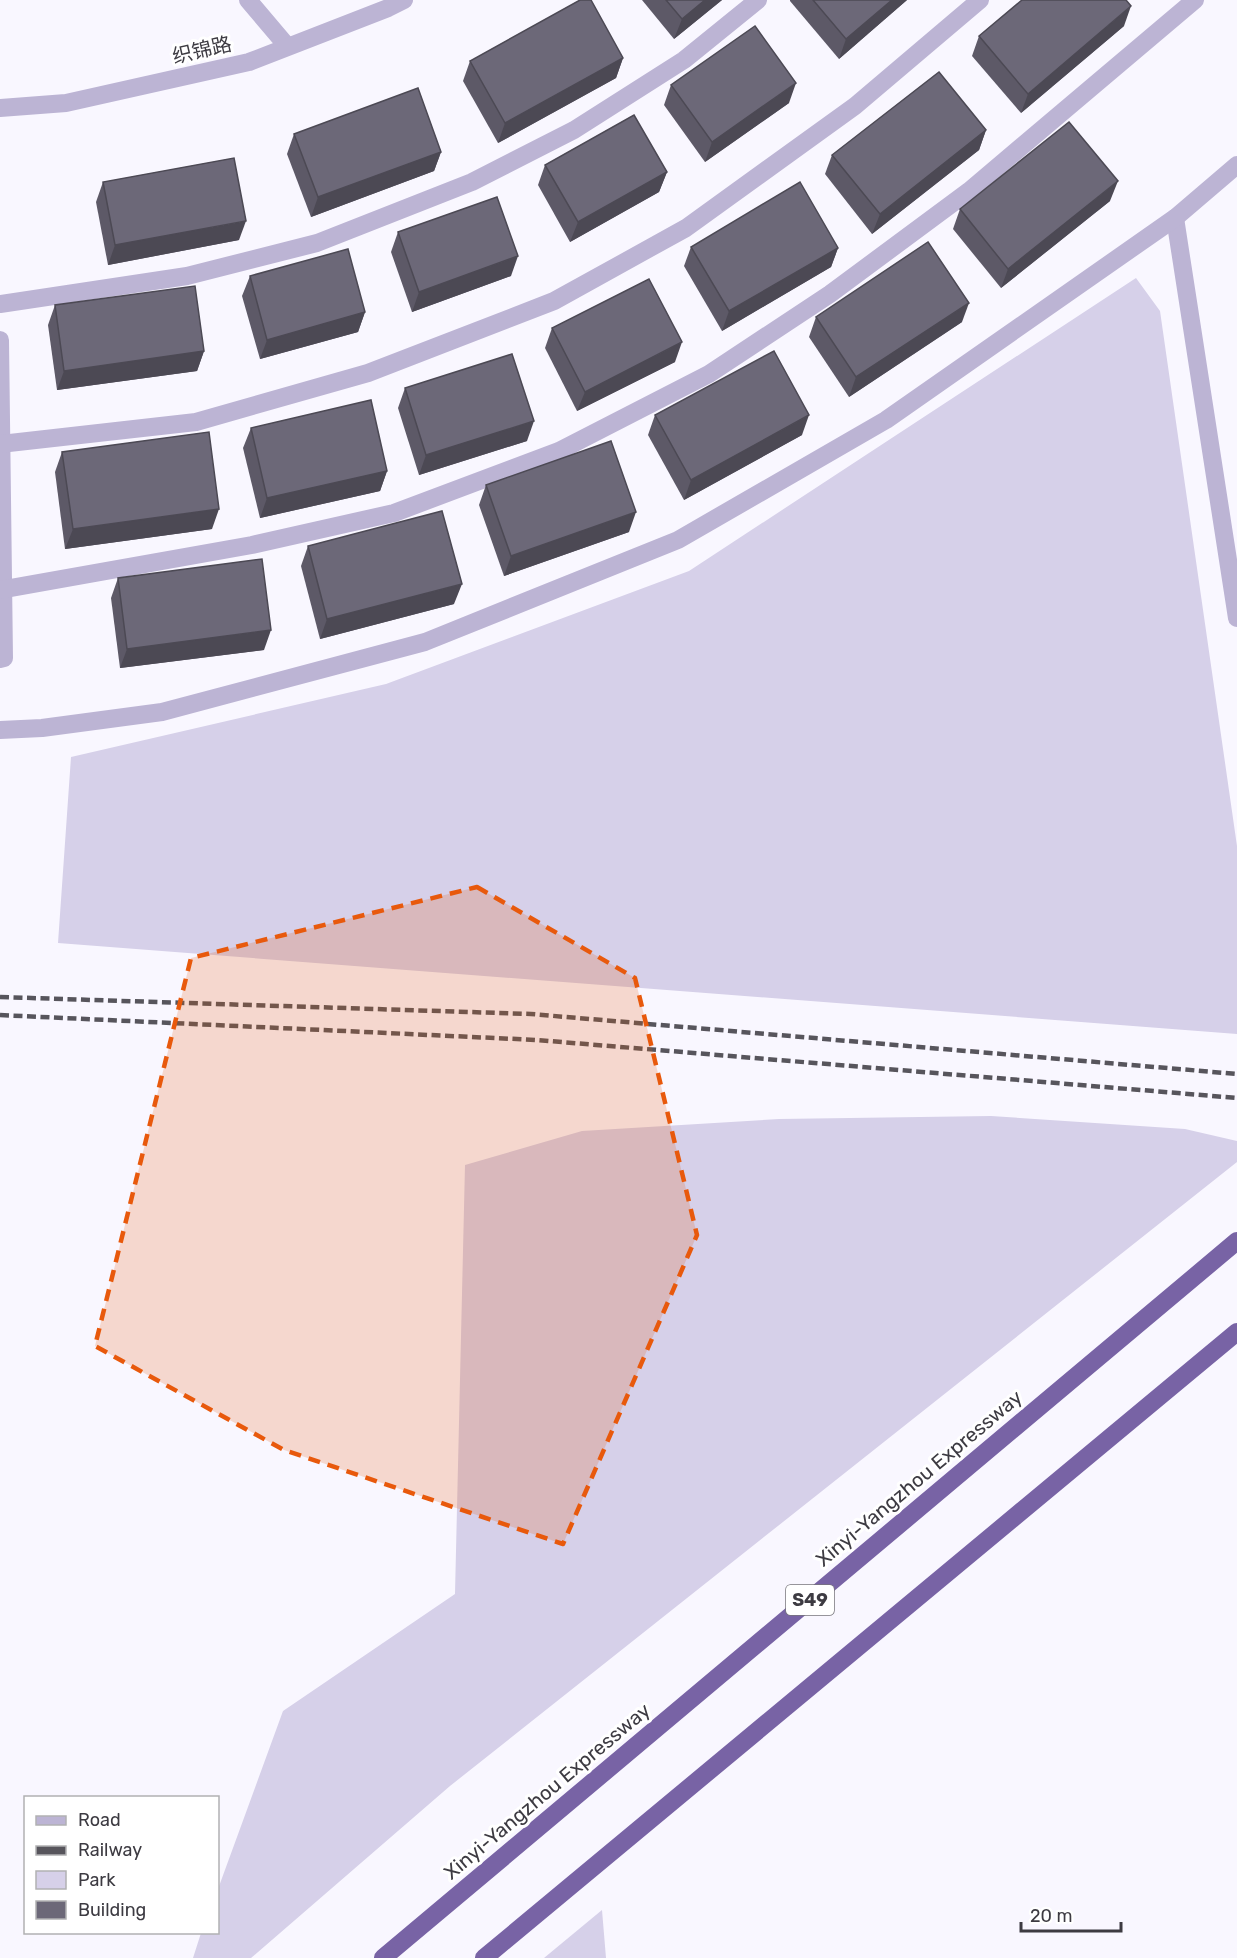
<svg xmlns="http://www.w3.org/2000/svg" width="1237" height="1958" font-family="Rubik,'Noto Sans SC',sans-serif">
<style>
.green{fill:#d6d0e9}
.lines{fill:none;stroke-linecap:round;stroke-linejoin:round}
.minor{stroke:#bcb4d4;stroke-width:18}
.highway{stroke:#7863a5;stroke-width:18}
.rail{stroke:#57555c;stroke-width:4.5;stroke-dasharray:9 4.5;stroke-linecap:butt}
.wall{fill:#5d5967}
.shaded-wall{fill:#4c4954}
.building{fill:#6c6878;stroke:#4c4954;stroke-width:1.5}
.marked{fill:#e8590c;fill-opacity:0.2;stroke:#e8590c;stroke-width:4.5;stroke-dasharray:12 8;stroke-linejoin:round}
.labels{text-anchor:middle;stroke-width:6;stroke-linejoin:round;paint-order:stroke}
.shield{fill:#fff;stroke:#77767b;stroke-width:1.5}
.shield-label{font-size:18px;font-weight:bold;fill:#3d3b42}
.street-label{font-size:20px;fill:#3d3b42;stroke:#fff}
</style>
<rect width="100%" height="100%" fill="#f9f7ff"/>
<g class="green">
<polygon points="1136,278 1160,311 1237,846 1237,1034 58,943 71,757 386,684 689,571"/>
<polygon points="991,1116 1185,1129 1237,1141 1237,1162 450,1786 251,1958 193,1958 201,1933 218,1932 218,1889 283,1711 455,1594 465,1165 582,1131 779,1119"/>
<polygon points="602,1910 606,1958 544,1958"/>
</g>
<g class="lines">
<g class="minor">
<polyline points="248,0 287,46"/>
<polyline points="0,108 66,103 249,62 388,8 404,0"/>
<polyline points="1175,218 1237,618"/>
<polyline points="0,304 187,276 317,243 472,182 574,130 684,60 758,0"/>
<polyline points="0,340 4,658 0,659"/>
<polyline points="0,444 196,422 368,373 554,301 686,228 855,106 980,0"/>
<polyline points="0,590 252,545 394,513 559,451 709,374 830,294 969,191 1195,0"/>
<polyline points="0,730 42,728 162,712 425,642 678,540 886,420 1175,218 1237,165"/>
</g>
<g class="highway">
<polyline points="383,1958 1237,1241"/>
<polyline points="484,1958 1237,1332"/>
</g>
<g class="rail">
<polyline points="0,997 531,1014 1237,1074"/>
<polyline points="0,1015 537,1040 1237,1098"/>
</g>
</g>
<g class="wall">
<polygon points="642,0 722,0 674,39"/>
<polygon points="790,0 907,0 839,59 790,1"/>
<polygon points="1124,26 1021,113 972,56 979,36"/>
<polygon points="623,58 616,78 498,143 463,81 470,61"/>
<polygon points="671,85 789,103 705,162 664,105"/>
<polygon points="986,130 979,150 872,234 825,174 832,155"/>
<polygon points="294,134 441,152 434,171 311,217 287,154"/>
<polygon points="545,165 667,172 659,192 570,242 538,185"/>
<polygon points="103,182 239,240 108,265 96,202"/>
<polygon points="1110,201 1001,288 953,229 960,209"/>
<polygon points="398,232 511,276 412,312 391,252"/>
<polygon points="691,247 838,248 831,267 722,331 684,266"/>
<polygon points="250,276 365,312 358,332 260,359 242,296"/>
<polygon points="55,305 204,351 197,371 57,390 48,325"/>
<polygon points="816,317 962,322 849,397 809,337"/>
<polygon points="552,328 675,362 577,411 545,348"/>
<polygon points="405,388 527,441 419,475 398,408"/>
<polygon points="655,415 802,435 684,500 648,435"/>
<polygon points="251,428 387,471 380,491 260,518 243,448"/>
<polygon points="62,452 212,529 65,549 55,472"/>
<polygon points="486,485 629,532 504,576 479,505"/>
<polygon points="308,546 454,604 320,639 301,566"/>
<polygon points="118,578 264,650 120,668 111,598"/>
</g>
<g class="shaded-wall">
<polygon points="705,0 722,0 674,39 682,19"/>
<polygon points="892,0 907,0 839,59 846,39"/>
<polygon points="1131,6 1124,26 1021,113 1028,94"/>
<polygon points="623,58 616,78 498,143 505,123"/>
<polygon points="796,83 789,103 705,162 712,142"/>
<polygon points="986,130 979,150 872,234 880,214"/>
<polygon points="441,152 434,171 311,217 318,197"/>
<polygon points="667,172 659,192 570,242 578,222"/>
<polygon points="1118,181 1110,201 1001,288 1008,269"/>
<polygon points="246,221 239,240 108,265 115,245"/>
<polygon points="838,248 831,267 722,331 729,311"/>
<polygon points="518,256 511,276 412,312 419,292"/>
<polygon points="969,303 962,322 849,397 856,377"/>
<polygon points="365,312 358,332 260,359 267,340"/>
<polygon points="682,342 675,362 577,411 585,392"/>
<polygon points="204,351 197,371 57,390 64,371"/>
<polygon points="809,415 802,435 684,500 691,480"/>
<polygon points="534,421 527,441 419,475 426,455"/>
<polygon points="387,471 380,491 260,518 267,498"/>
<polygon points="219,509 212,529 65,549 73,529"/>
<polygon points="636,512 629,532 504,576 511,556"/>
<polygon points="462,584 454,604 320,639 327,619"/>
<polygon points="271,630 264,650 120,668 127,649"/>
</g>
<g class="building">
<polygon points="580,0 591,0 623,58 505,123 470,61"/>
<polygon points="666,0 705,0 682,19"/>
<polygon points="813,0 892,0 846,39"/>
<polygon points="1022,0 1126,0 1131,6 1028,94 979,36"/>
<polygon points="755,26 796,83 712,142 671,85"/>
<polygon points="939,72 986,130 880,214 832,155"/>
<polygon points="418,88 441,152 318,197 294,134"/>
<polygon points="634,115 667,172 578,222 545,165"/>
<polygon points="1069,122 1118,181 1008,269 960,209"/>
<polygon points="234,158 246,221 115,245 103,182"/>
<polygon points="800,182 838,248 729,311 691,247"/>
<polygon points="497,197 518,256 419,292 398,232"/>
<polygon points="928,242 969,303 856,377 816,317"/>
<polygon points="348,249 365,312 267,340 250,276"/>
<polygon points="649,279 682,342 585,392 552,328"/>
<polygon points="195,286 204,351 64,371 55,305"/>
<polygon points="774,351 809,415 691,480 655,415"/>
<polygon points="512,354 534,421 426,455 405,388"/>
<polygon points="371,400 387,471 267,498 251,428"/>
<polygon points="209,432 219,509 73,529 62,452"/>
<polygon points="611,441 636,512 511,556 486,485"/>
<polygon points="442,511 462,584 327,619 308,546"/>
<polygon points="262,559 271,630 127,649 118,578"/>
</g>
<path class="marked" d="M477,887L635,978L697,1235L563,1544L284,1450L95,1346L191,958Z"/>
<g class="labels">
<rect class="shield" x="786" y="1585" width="48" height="30" rx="4.5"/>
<g class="shield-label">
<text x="810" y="1606">S49</text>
</g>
<g class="street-label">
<text transform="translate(202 50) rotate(-13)" y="7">织锦路</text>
<text transform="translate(919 1478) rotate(-40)" y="7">Xinyi-Yangzhou Expressway</text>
<text transform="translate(547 1791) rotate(-40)" y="7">Xinyi-Yangzhou Expressway</text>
</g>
</g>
<rect x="24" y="1796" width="195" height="138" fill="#ffffff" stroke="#b1b1b3" stroke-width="1.5"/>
<rect x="36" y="1816" width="30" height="9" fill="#bcb4d4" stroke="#b1b1b3" stroke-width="1.5"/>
<text x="78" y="1826" font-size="18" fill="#3d3b42">Road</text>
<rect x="36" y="1846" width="30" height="9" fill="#57555c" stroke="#b1b1b3" stroke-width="1.5"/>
<text x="78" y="1856" font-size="18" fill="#3d3b42">Railway</text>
<rect x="36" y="1871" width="30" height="18" fill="#d6d0e9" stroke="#b1b1b3" stroke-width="1.5"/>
<text x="78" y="1886" font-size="18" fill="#3d3b42">Park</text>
<rect x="36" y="1901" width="30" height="18" fill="#6c6878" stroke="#b1b1b3" stroke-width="1.5"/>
<text x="78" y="1916" font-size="18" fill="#3d3b42">Building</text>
<path d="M1021 1922v9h100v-9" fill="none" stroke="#3d3b42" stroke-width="3"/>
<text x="1030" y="1922" font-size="18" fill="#3d3b42" stroke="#ffffff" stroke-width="4.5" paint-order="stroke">20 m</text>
</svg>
